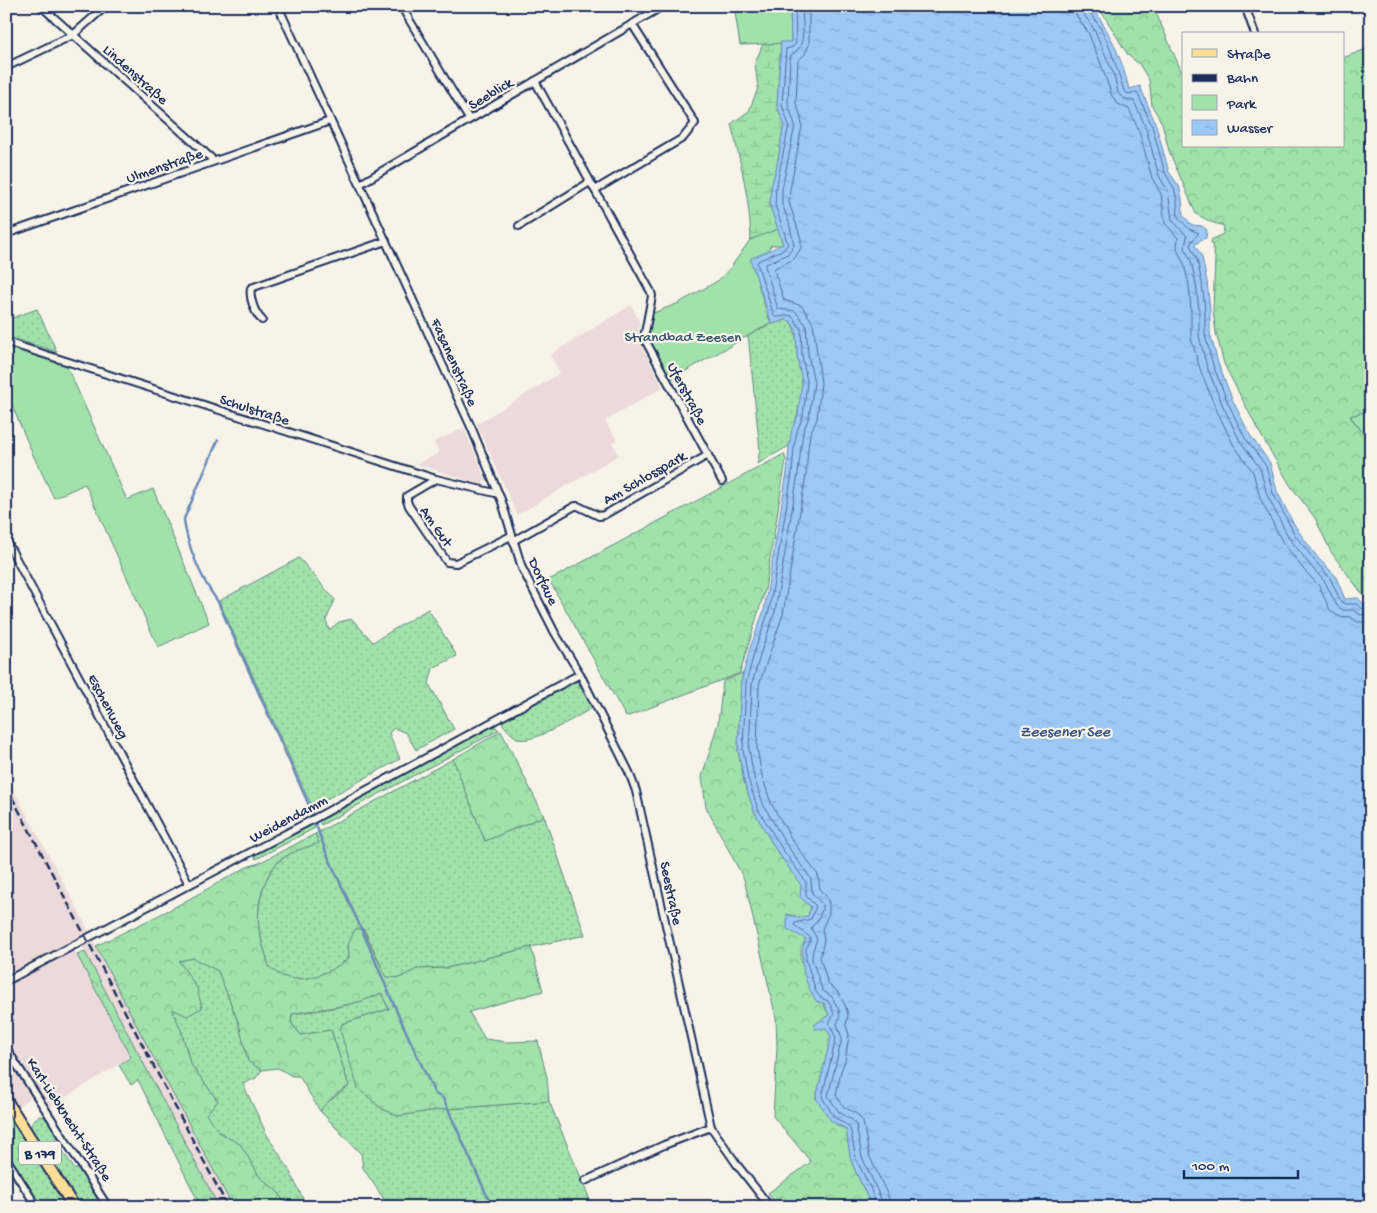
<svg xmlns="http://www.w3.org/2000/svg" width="1377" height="1213" font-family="'Gochi Hand',sans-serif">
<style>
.built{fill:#ecdada}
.grass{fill:url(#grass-dots);stroke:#5e8884}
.forest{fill:url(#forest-crowns);stroke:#5e8884}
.wetland{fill:url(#wetland-marsh);stroke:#5e8884}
.green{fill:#a1e1aa;stroke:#5e8884}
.water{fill:url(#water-ripples);stroke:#688bb9}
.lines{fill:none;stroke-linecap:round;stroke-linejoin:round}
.shore{stroke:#4e6c9a;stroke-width:1}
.stream{stroke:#688bb9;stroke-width:2.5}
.minor-casing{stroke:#1b2f5e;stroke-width:10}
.primary-casing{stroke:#1b2f5e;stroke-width:14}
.minor{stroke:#f7f3e8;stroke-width:6}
.primary{stroke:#fdde96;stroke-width:10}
.rail{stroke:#1b2f5e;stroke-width:2.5;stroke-dasharray:8 4;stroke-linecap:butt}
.labels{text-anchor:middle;stroke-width:4.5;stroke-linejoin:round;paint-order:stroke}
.shield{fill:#f7f3e8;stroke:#5d6a87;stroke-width:1}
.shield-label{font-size:14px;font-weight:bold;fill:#1b2f5e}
.street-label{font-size:15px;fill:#1b2f5e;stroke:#f7f3e8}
.park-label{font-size:15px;fill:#36536d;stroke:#f7f3e8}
.water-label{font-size:16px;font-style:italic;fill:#3b5584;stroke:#f7f3e8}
</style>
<defs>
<pattern id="grass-dots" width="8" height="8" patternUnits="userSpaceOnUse" patternTransform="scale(1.25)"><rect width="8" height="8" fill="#a1e1aa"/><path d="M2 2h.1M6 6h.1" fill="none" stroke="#8ac195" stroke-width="1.8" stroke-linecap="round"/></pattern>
<pattern id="forest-crowns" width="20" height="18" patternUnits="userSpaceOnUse" patternTransform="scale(1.25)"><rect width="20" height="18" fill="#a1e1aa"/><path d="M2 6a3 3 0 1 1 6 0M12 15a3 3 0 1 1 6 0" fill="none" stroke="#8ac195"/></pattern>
<pattern id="wetland-marsh" width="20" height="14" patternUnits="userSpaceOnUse" patternTransform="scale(1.25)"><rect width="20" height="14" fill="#a1e1aa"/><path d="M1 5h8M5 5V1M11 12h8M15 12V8" fill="none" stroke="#8ac195"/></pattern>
<pattern id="water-ripples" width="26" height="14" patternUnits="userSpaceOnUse" patternTransform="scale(1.25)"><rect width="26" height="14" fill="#9bc8f5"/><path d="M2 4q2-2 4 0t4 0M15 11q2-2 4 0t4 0" fill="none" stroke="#85acd4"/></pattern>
</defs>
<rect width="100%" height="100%" fill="#f7f3e8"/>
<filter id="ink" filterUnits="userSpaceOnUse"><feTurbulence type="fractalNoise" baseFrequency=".02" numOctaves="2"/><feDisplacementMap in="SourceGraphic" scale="10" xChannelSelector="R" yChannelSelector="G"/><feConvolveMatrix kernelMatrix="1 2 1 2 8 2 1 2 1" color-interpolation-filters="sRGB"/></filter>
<g filter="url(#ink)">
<g class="built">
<polygon points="631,305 640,323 637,337 663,387 605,421 617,440 612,443 619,455 517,515 477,424 560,373 550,355"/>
<polygon points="464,428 486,480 482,485 416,464 439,453 434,442"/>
<polygon points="6,776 76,906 140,1032 233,1207 219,1207 79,941 71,944 131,1057 48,1108 38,1093 16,1107 6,1092"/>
</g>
<g class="grass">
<polygon points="37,309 57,352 6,336 6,320"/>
<path d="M786,320L790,321C798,333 796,341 797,354C798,363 802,372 802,381C803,404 793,425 789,446L757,464L760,450L748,335L772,324Z"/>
<polygon points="299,558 335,600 326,620 329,630 339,622 352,619 373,642 428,609 457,656 433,668 429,684 454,729 416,750 406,733 394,728 389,733 400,759 312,807 219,601"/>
<path d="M577,681L592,708C578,716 533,744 519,739C512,736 506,728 501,722Z"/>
<polygon points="490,727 496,727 499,730 321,825 318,819"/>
<path d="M453,759L485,841L544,816L585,935L531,947L447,968L417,969L399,978L385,977L379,961L364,929L348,945L349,958C332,972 304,985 282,976C278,974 273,970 269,967C266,954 261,942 259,929C256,907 263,872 283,858C293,851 307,847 318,843L315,834Z"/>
<polygon points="312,822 315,828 256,859 254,855"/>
<polygon points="193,958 218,971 239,1024 248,1061 262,1070 256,1078 243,1084 267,1135 287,1166 307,1207 286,1207 279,1193 259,1176 241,1145 219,1132 206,1114 218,1101 190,1063 181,1030 171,1009 187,1015 197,988 178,961"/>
<path d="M381,993L389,1009L342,1024L398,1116L436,1110L549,1101L593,1207H389L363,1168L361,1154L320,1111L324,1105L349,1086L331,1030L301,1035L291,1023L292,1014C320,1010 357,1006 381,993Z"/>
<polygon points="6,1108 69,1207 42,1207 6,1150"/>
<path d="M40,1116C50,1117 54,1129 58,1137L55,1139L75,1170L80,1167L105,1207H79L30,1131C31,1123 34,1118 40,1116Z"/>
</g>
<g class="forest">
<polygon points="1098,6 1153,6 1183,75 1183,146 1343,146 1343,58 1371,47 1371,410 1350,417 1371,443 1371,599 1363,595 1331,552 1315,518 1290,485 1258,430 1224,364 1216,333 1213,310 1215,258 1211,240 1223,234 1224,226 1211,222 1196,214 1169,151 1162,123 1152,106 1149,80 1139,64 1128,55"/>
<polygon points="784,454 786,460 765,590 740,673 626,717 549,580"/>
<polygon points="743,673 741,682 738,750 744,781 754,811 776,850 802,885 811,907 808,916 799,918 787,914 806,939 801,948 801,960 829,1015 814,1025 826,1028 831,1037 816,1098 838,1126 846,1129 851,1161 872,1207 778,1207 768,1193 811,1162 773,1116 777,1048 776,1018 744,879 706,807 702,777 718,723 723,681"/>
<polygon points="501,731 544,816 485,841 453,759"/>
<path d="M315,834L319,843C307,847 293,851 283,858C263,872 256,906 259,929C261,942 266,954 269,967C273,970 278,974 282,976C304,985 332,972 349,958L348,945L355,929H363L386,977L399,978L417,969L447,968L531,947L543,991L469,1012L485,1039L507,1042L538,1041L547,1078L549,1101L436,1110L398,1116L382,1109L358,1088L340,1030L342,1024L389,1009L381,993C355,1007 321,1008 292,1014L291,1023L301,1035L331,1030L349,1086C338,1092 327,1101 320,1111L299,1076H292L278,1068L262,1070L248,1061L239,1024L218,971L193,958L179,961L197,988L202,1008L187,1016L172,1009L181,1030L190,1063L218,1101L206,1114L219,1132L241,1145L259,1176L279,1193L286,1207H233L140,1032L96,946L171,909L247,867L259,863Z"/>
<polygon points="85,952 219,1207 201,1207 138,1080 131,1085 119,1065 131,1057 77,955"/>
</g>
<path class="wetland" d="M781,42L777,106L784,124L777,166L771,187L770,206L778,229L751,241C750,201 741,163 731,124L749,111L758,88L755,63L763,44Z"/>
<g class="green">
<polygon points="734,6 790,6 791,43 740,45"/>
<polygon points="778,229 783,245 771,245 767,252 751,259 766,311 771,323 668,381 645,338 648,315 679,303 719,280 731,267 750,240"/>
<polygon points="6,345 66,364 127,500 153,489 209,623 158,647 85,484 54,498 33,455 6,391"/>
<polygon points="1371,410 1371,443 1350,416"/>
</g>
<path class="water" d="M790,6H1091C1110,31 1122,59 1129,89L1140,86L1156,125L1169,172L1179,186L1182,198L1183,215L1192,225L1202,226L1207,230L1206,238L1202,239L1195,245L1202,257L1207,282L1210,310V333L1218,363L1233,401L1250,435L1270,463L1277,491L1291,519L1299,532L1318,558L1335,575L1345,599L1358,598L1364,604L1371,603V1207H872L851,1161L846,1129L831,1121L816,1098L831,1037L826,1028L816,1029L814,1025L829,1015L824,1003L817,1002C805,985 797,958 806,939L787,929V914L799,918L808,916L811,907L800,897L801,885L776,850L754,811L744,781L738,750L741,682L750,648L764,610L787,472L789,446L792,429L798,415L802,382L797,355L796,330L790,321L786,320L772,324L750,259L783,244L770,206L771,187L777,166L784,124L777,106L781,42H791Z"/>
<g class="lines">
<g class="shore">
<path d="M795,6L796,43L793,47L786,49L782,105L789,125L776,188L775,205L788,244L784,249L758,261L757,263L774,316C779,319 786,314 792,316L801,329L802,355L807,382L803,416L797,431L794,447L792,473L769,611L755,650L746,683L743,749L748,779L758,809L781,847L806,882V896L816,906L811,919L795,923L794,925L810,937V941L806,949V960L816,992L820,997L828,1001C834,1012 836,1013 829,1023L836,1038L822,1097L834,1117L850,1127L856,1159L870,1187L877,1207"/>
<path d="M802,6C802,22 808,47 791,55L790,59L788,104L795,125L782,189V204L789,222L794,245L788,254L766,264L765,266L778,309L795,311L806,325L808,354L814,383L809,417L803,432L801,447L798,474L775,612L761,652L752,684L749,749L754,778L764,806L786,844L811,879L812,893L822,904V910L818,920L811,928L817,939L813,950L812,959L822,990L832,997L839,1010L840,1016L837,1024L842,1038L828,1096L839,1112L852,1120L856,1125L862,1157L882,1201L883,1207"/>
<polyline points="809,6 809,45 805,54 798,61 796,103 801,118 802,126 790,190 789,202 801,239 801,248 794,259 775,268 774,270 784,300 802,306 813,323 821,383 817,419 810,434 808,448 806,475 783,614 759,685 757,748 762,776 771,803 792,840 818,875 820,890 826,896 829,903 829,913 822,929 824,940 820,958 828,984 838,992 846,1007 848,1015 846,1025 849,1035 845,1061 841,1071 836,1095 844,1107 857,1114 863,1121 869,1155 889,1198 890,1207"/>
<polyline points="1074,6 1076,15 1088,32 1101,64 1112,96 1118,104 1129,109 1139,131 1152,178 1161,194 1165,223 1178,238 1177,249 1184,264 1189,285 1191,311 1191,338 1200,369 1216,409 1233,444 1253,472 1260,498 1282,541 1304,570 1319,586 1330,610 1338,616 1350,617 1358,622 1371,622"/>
<polyline points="1082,6 1083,13 1094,29 1108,61 1114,75 1118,93 1123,98 1134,101 1146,128 1159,176 1168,191 1172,220 1187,236 1185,248 1191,261 1196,284 1199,310 1199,336 1207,367 1223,406 1240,441 1260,468 1267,495 1289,538 1310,565 1325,582 1337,606 1343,610 1353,610 1361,615 1371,613"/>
<path d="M1088,6C1089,14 1096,20 1100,27C1111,47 1117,69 1124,91L1128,94L1136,92L1138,94L1152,126L1165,173L1174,188L1177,199L1178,217L1189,229L1199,233L1192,241L1190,245L1197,259L1202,283L1205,310V335L1213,365L1228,403L1245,438L1266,466L1273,493L1295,535L1315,561L1330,578L1341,602L1345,604H1356L1363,609L1371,607"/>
</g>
<path class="stream" d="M218,440L184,519C186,543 202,581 217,600L308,803L326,852L365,937L397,1012L435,1094L443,1098L492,1207"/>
<g class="minor-casing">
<g id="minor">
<polyline points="41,6 211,158 212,161"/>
<polyline points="278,6 472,429 502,502 522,568 555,633 580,674 629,772 636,791 711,1127 738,1166 770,1207"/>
<polyline points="401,6 469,119"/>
<polyline points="1245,6 1255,34"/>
<polyline points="6,67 73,35 106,6"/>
<polyline points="535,81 651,292 652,296 644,338 722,481"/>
<polyline points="360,184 663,6"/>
<polyline points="595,190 683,138 695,123 632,24"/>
<polyline points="519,226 590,182"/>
<polyline points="6,234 330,121"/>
<path d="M262,320C255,314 249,298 251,288L386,241"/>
<polyline points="6,342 436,479 499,494"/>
<polyline points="436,479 407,496 407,501 409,506 447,562 456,563 511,536"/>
<polyline points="6,540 189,884"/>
<polyline points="513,541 575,506 578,506 599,516 604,515 708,455"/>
<polyline points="6,981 310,821 580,674"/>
<polyline points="6,1048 108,1207"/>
<polyline points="6,1158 37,1207"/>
<polyline points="585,1181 664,1145 711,1127"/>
</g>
</g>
<g class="primary-casing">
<polyline id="primary" points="6,1100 74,1207"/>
</g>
<use href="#minor" class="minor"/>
<use href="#primary" class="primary"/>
<polyline class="rail" points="6,786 228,1207"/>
</g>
</g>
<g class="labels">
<rect class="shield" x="19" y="1141.5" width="42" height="23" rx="4"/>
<g class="shield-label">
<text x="40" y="1158">B 179</text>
</g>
<g class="street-label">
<text transform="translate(136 74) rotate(42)" y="5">Lindenstraße</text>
<text transform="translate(490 93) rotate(-31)" y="5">Seeblick</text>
<text transform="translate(164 165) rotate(-19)" y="5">Ulmenstraße</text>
<text transform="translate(455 362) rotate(66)" y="5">Fasanenstraße</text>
<text transform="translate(688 393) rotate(62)" y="5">Uferstraße</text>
<text transform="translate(255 409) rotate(18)" y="5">Schulstraße</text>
<text transform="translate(644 477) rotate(-30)" y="5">Am Schlosspark</text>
<text transform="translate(437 526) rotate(55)" y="5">Am Gut</text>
<text transform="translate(544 581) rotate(64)" y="5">Dorfaue</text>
<text transform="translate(109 706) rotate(62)" y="5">Eschenweg</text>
<text transform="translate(288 818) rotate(-28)" y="5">Weidendamm</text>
<text transform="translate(672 893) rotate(78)" y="5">Seestraße</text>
<text transform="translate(70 1119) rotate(57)" y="5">Karl-Liebknecht-Straße</text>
</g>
<g class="park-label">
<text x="683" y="341">Strandbad Zeesen</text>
</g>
<g class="water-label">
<text x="1065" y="736">Zeesener See</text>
</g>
</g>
<rect width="1377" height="1213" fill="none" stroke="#f7f3e8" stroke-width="25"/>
<rect x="12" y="12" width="1352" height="1188" fill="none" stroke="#1b2f5e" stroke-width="2" filter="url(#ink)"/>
<rect x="1182" y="32" width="162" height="115" fill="#f7f3e8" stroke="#9fa5b1"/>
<rect x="1192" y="49" width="25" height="8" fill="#fdde96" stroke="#9fa5b1"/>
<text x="1227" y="58" font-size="15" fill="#1b2f5e">Straße</text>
<rect x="1192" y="74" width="25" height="8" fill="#1b2f5e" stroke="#9fa5b1"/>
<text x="1227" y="82" font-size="15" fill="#1b2f5e">Bahn</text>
<rect x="1192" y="95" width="25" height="15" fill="#a1e1aa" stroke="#9fa5b1"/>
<text x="1227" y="108" font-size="15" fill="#1b2f5e">Park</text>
<rect x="1192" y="120" width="25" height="15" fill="url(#water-ripples)" stroke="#9fa5b1"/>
<text x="1227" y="132" font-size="15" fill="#1b2f5e">Wasser</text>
<path d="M1184 1170v8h114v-8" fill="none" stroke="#1b2f5e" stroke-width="2.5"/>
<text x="1192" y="1170" font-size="15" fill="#1b2f5e" stroke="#f7f3e8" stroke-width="4" paint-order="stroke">100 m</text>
</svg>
